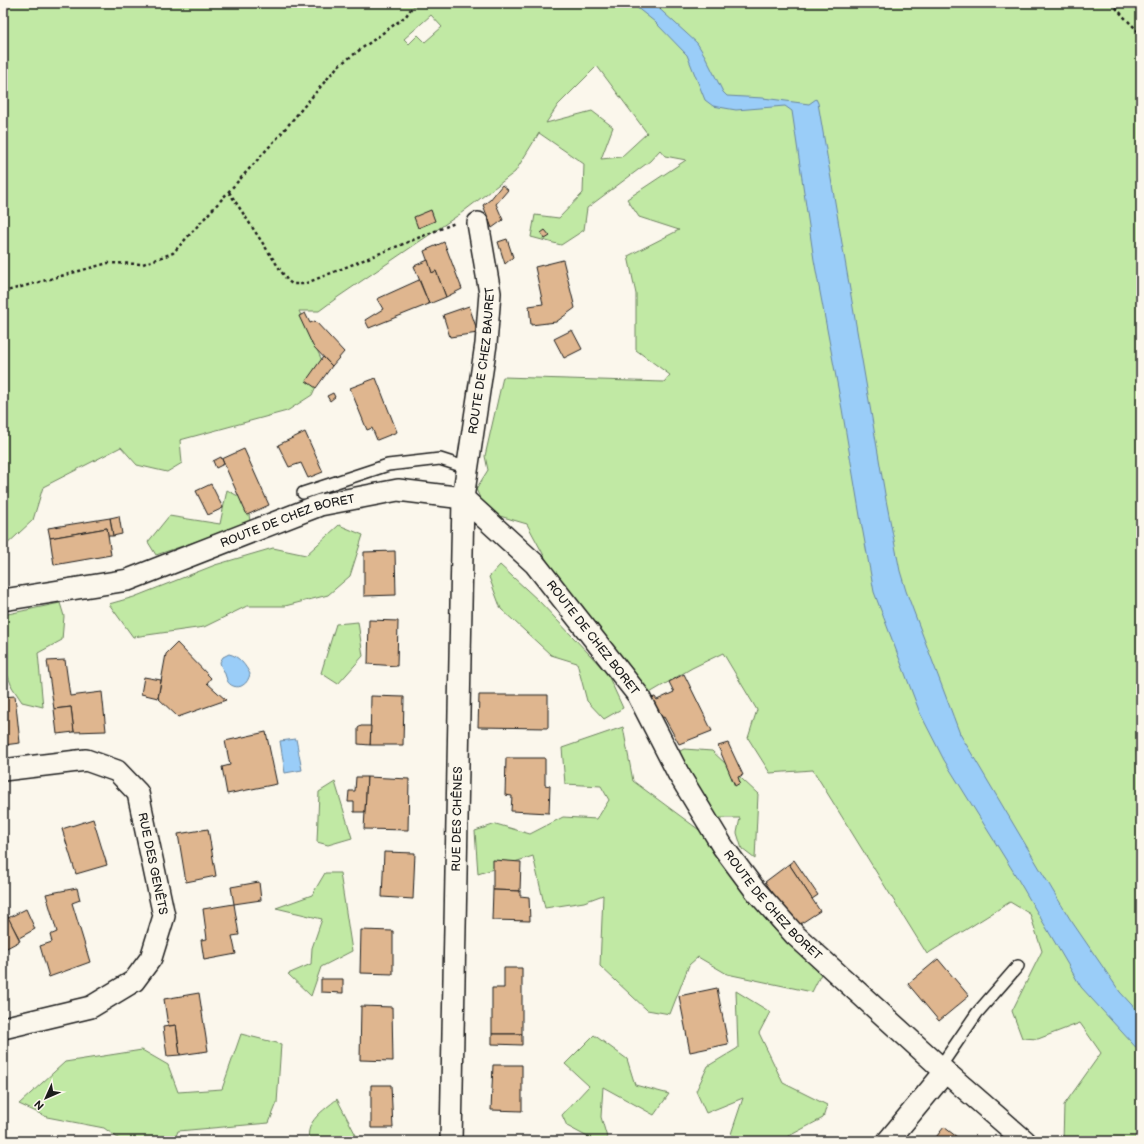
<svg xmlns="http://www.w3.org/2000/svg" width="1144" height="1144" font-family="'Balsamiq Sans',sans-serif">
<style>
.green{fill:#c1e9a4;stroke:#6e8260;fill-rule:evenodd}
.water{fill:#9acdf8;stroke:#6886a0}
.building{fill:#dfb68f;stroke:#1c1c1c}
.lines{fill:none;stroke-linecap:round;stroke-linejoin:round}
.service-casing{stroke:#1c1c1c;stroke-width:14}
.minor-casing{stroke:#1c1c1c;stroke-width:24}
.path{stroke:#1c1c1c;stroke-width:2.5;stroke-dasharray:3 3;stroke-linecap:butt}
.service{stroke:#fbf7ec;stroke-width:11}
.minor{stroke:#fbf7ec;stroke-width:21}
.labels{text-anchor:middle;stroke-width:3.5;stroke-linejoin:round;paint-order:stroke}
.street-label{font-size:12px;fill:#1c1c1c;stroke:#fbf7ec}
</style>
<rect width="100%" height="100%" fill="#fbf7ec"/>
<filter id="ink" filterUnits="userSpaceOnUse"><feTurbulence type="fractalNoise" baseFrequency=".025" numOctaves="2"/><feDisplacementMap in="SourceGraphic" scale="8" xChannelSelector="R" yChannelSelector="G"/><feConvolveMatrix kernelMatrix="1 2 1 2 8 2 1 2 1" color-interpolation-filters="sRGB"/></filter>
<g filter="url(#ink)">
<g class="green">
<path d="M3,3H1141V657L1136,661L1141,674V1141H1063L1064,1105L1101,1053L1080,1023L1038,1039L1022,1038L1012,1011L1042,951L1030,914L1010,902L927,954L813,770L770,773L748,738L757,710L723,653L692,668L648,694L571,606L527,524L486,512L476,489L488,470L485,456L503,377L664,382L670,375L636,350V294L628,256L679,230L639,217L627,199L686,160L665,156L660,150L650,161L587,208L584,230L561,245L531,237L535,215L559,218L583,193L584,164L539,133L515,172L460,214L338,297L319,311H299L325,367L312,395L287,411L180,440L182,463L167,472L137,465L121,447L43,487L33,520L3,548ZM431,15L442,27L425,42L418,35L409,44L404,39ZM597,66L647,133L621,157L601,159L613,127L592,111L546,123L558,105Z"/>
<polygon points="227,490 247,501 250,521 224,532 156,555 148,542 169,516 220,524"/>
<polygon points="339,525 363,535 350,576 328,595 285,606 247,606 204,627 133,637 109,604 134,597 215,565 273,548 306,555"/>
<polygon points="500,565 539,601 607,673 623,708 604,719 587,701 577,663 551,655 501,609 489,577"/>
<polygon points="60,603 64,616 62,640 38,653 43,707 22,702 12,687 3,663 3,615"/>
<polygon points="358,622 363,656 338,684 321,673 336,624"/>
<polygon points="623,727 633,781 706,835 773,928 822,972 812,992 727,974 698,957 689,965 670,1014 647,1010 600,966 603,895 584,902 545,908 533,856 478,874 475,831 496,824 530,834 563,817 597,819 609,800 601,786 565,784 562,748"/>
<polygon points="684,749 712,751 758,794 755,859 742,849 737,833 740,818 696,818 664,759"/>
<polygon points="335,782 352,838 328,845 317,842 319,792"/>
<polygon points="325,873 340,873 352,951 321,967 311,996 288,974 311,964 312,948 322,919 276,908 312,895"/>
<polygon points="736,991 770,1012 759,1033 783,1083 827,1105 823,1118 789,1136 786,1141 735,1141 731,1134 743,1098 706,1113 696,1091 708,1066 738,1048"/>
<polygon points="241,1034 281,1044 277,1103 269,1123 178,1131 174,1141 122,1141 104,1128 47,1117 19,1104 65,1062 142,1050 168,1065 178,1092 222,1089"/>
<polygon points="594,1035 627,1059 635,1085 669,1094 654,1115 603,1087 601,1117 608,1141 595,1141 567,1126 562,1115 589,1086 565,1064"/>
<path d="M337,1099L359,1141H309C305,1121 323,1111 337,1099Z"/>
</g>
<g class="water">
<polygon points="631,3 653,3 697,43 705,56 723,92 727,96 763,98 809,104 816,99 818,103 886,500 900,571 906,591 960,734 1053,891 1070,919 1120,992 1141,1015 1141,1053 1081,987 1013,871 944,760 920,713 874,592 860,516 842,409 814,260 792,111 785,106 736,110 713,106 705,100 687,55 655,22"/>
<path d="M229,654C239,656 246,666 250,674C249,678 247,683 243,685C238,689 229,686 227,680C226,678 226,676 225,674C224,670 221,668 220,662L223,657Z"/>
<polygon points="296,739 302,770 285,773 280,741"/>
</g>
<g class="building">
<polygon points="502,185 508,190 496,204 503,220 492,228 483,205 490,200"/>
<polygon points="431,210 435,221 418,228 414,217"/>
<polygon points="545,230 550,236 545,239 541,233"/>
<polygon points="507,239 513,257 505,264 498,242"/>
<polygon points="444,242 462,289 446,297 436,271 432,273 424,251"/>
<polygon points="428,260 432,273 436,271 446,297 429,304 414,266"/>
<polygon points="563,260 575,308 556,322 531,325 529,306 543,304 535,267"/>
<polygon points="419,280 429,304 369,328 365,320 383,309 377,299"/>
<polygon points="469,306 478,333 450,337 443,315"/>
<polygon points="305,313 310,323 315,321 344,352 332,366 313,346 299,316"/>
<polygon points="572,330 582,349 564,358 554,339"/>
<polygon points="323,357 332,366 316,388 306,381"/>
<polygon points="376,378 397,432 377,440 372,428 367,430 350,388"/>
<polygon points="333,393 335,397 330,401 327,396"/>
<polygon points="305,432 323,472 308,478 301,463 289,467 278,445"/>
<polygon points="244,449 269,505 247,515 222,459"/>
<polygon points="221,457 224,464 216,468 213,461"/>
<polygon points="211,484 223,508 208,515 196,491"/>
<polygon points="119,516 122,534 113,536 110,518"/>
<polygon points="110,518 113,536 108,536 107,528 50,538 48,528"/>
<polygon points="107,528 111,555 54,565 50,538"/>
<polygon points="395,551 396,595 364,596 364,552"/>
<polygon points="369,620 398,621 397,666 368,664"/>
<polygon points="177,643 211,678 207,683 226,700 178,717 158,698 166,654"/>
<polygon points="65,660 70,696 102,692 106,731 74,732 71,707 54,709 47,661"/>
<polygon points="684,674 712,731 679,744 664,717 660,719 651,698 655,697 657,700 674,692 669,682"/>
<polygon points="144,677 161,680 158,698 141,694"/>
<polygon points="479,695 548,695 548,728 478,727"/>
<polygon points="15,696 20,743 4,745 3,697"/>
<polygon points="371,696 404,697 403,745 370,745"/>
<polygon points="71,707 74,732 57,734 54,709"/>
<polygon points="361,726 371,726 370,745 358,744 358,728"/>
<polygon points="266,732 277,784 227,794 222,767 230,765 225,741"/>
<polygon points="728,743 743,775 738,777 740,783 735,786 718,746"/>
<polygon points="506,758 545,758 545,785 550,786 549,813 511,811 512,796 505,795"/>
<polygon points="356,777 367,777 365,812 354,812 354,802 348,802 349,791 355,791"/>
<polygon points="367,777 409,779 408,830 364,829"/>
<polygon points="93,819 107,865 76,874 62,829"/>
<polygon points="3,823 8,842 3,844"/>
<polygon points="208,829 216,876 186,882 178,834"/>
<polygon points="384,852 415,853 413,899 382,897"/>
<polygon points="493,860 521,862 520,891 493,890"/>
<polygon points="794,860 818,895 812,899 789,864"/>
<polygon points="789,864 820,911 797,926 765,882"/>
<polygon points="259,882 261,900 234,904 231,887"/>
<polygon points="77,888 80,900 72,903 90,962 49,977 40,946 52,942 50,935 57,932 46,894"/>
<polygon points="493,890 520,891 520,896 529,897 530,921 492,920"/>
<polygon points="234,904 239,935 232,936 236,954 204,960 201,940 207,939 203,909"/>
<polygon points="26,909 35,929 19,938 8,918"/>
<polygon points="7,915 20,941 3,950 3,917"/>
<polygon points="361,930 393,931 393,974 360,973"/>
<polygon points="938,959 969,996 939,1021 908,984"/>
<polygon points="504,968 522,968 522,1034 492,1034 492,988 504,988"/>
<polygon points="321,979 343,979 343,993 321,992"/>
<polygon points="717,988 728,1044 690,1052 679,996"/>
<polygon points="199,993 208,1051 180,1055 176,1025 168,1026 164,999"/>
<polygon points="361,1006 392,1007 393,1061 360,1060"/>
<polygon points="176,1025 180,1055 167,1056 163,1027"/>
<polygon points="492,1034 522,1034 522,1045 492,1044"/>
<polygon points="493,1065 522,1065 522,1111 491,1110"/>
<polygon points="371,1085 391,1085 393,1128 371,1128"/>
<polygon points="944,1127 962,1141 933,1141"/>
<polygon points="491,1138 523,1139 523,1141 491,1141"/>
</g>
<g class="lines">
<g class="service-casing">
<g id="service">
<polyline points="303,493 388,465 440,459 468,468"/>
<polyline points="940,1067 977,1013 1018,966"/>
</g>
</g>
<g class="minor-casing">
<g id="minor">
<path id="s1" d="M3,600L128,580L320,505L398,490L463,498L535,564L638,695L678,773L723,847L755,890L795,935L940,1067L1025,1141"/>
<path id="s2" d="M3,770L86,760L117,771L138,793L164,916L151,958L134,981L91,1007L3,1028"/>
<path id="s3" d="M451,1141L463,498L486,344L490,293L478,223"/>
<polyline points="888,1141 945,1072"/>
</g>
</g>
<g class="path">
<polyline points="1112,3 1123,16 1141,34"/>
<polyline points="229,192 287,280 292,284 304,284 455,223"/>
<polyline points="3,292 108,263 143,264 173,253 279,136 338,66 406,16 415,3"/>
</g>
<use href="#service" class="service"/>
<use href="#minor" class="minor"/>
</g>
</g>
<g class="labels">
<g class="street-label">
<text dy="4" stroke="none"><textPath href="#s3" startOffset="782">ROUTE DE CHEZ BAURET</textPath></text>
<text dy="4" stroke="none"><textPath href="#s1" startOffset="297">ROUTE DE CHEZ BORET</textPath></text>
<text dy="4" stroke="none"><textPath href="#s1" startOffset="669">ROUTE DE CHEZ BORET</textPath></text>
<text dy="4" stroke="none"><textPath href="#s3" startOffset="322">RUE DES CHÊNES</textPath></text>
<text dy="4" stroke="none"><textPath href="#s2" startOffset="219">RUE DES GENÊTS</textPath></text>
<text dy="4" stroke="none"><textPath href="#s1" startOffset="993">ROUTE DE CHEZ BORET</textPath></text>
</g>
</g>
<rect width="1144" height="1144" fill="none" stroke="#fbf7ec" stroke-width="16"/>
<rect x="8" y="8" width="1128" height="1128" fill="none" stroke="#1c1c1c" stroke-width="1.5" filter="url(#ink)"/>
<g transform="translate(46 1098) rotate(225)" stroke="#fbf7ec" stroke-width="3" paint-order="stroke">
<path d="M0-3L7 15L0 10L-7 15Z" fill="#1c1c1c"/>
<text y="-6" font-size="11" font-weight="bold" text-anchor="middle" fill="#1c1c1c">N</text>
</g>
</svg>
